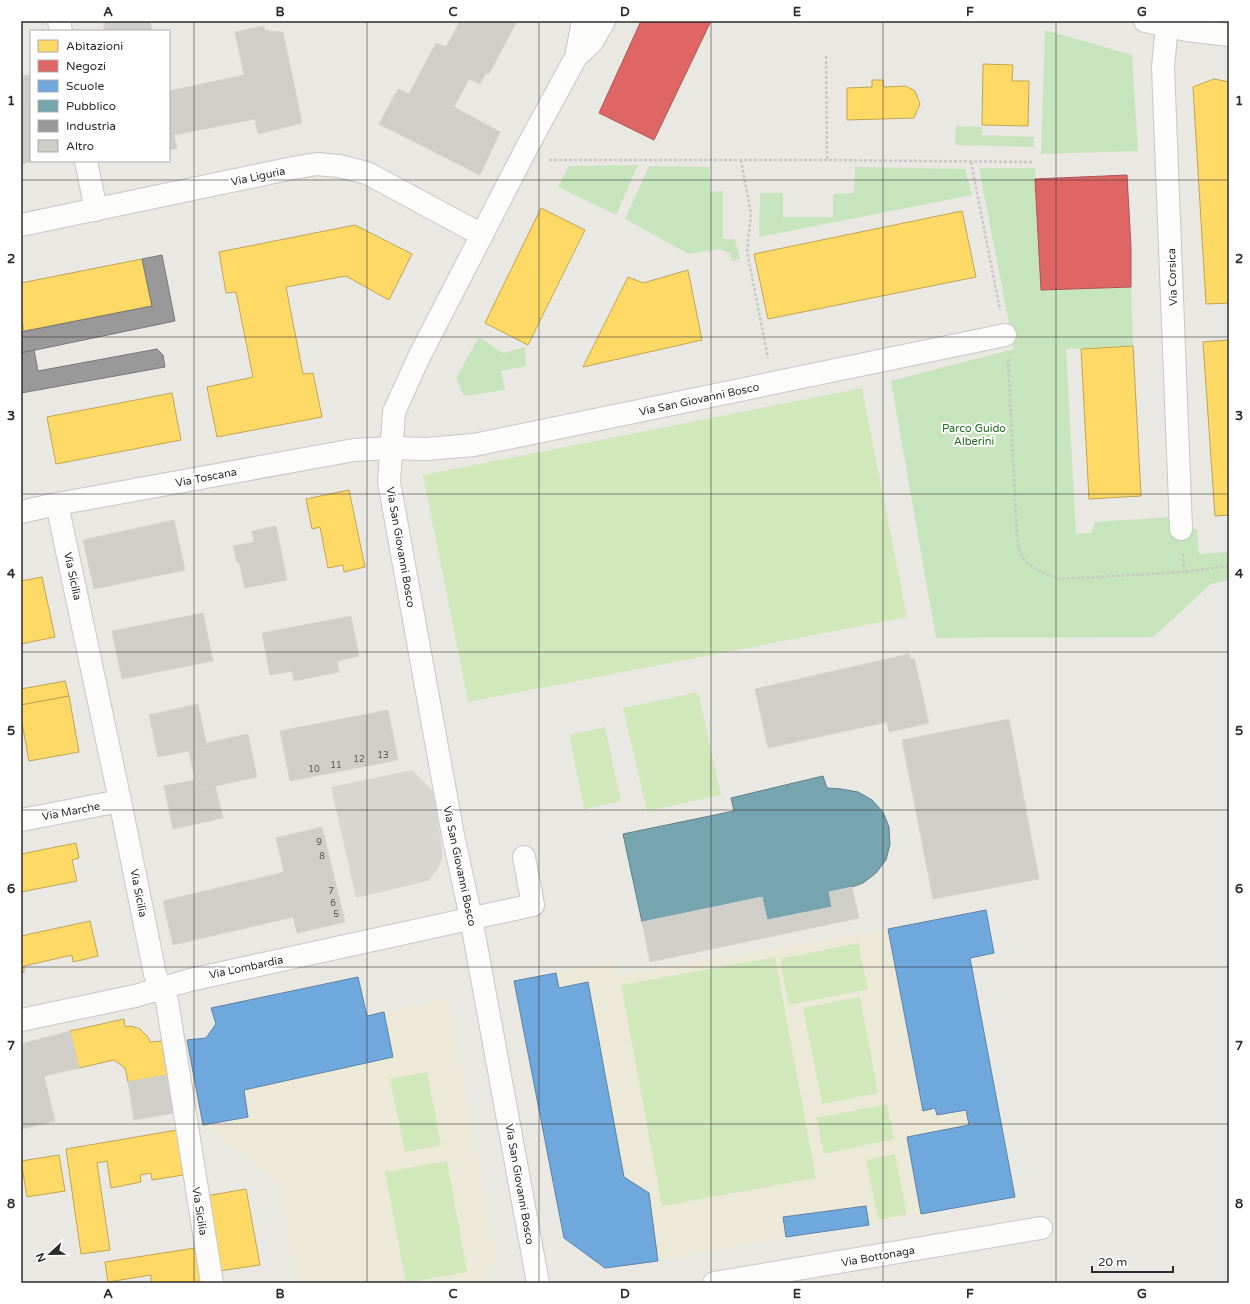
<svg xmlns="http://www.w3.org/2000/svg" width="1250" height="1304" font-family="'Varela Round',sans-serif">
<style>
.education{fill:#ece9d8}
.green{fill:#c7e5bd}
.pitch{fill:#d1e9ba}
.plaza{fill:#d8d6d0}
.homes{fill:#ffd966;stroke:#c0a555}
.shops{fill:#e06666;stroke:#a55}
.schools{fill:#6fa8dc;stroke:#5b83a7}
.public{fill:#76a5af;stroke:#608188}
.industry{fill:#999;stroke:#787878}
.building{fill:#cfcec9;stroke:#d5d4ce}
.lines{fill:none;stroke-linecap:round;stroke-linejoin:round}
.street-casing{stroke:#c8c7c7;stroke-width:24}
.secondary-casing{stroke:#c8c7c7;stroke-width:24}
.path{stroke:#c8c8c7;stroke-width:2.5;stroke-dasharray:3 2;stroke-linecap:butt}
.street{stroke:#fcfcfb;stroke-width:22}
.secondary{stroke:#fcfcfb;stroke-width:22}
.grid{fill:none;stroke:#2c2c2c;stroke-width:1;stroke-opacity:0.55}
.labels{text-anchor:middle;stroke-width:4;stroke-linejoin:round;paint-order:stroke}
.number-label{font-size:9px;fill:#565655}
.street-label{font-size:11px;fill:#2c2c2c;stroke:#fff}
.park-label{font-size:11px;fill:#22691d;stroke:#fff}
.neatline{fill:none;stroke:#2c2c2c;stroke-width:1.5}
.grid-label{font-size:13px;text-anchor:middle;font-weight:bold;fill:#2c2c2c}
</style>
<rect width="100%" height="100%" fill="#eae8e2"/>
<g class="education">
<polygon points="986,910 994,953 970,958 1015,1197 869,1225 786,1237 658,1261 605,1268 564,1238 514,981 617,960 620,975 888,929"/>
<polygon points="358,977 367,1016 449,998 497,1259 483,1283 296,1283 279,1183 203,1125 187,1040 206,1038 216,1024 211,1008"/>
</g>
<g class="green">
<polygon points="1045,30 1132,55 1138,151 1041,154"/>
<polygon points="956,126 982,127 982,135 1034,137 1034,147 955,145"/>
<polygon points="638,165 616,215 558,187 569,166"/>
<polygon points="649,166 709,167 710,192 723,191 723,239 735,239 740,259 732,261 730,253 719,249 689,254 625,219"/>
<polygon points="855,167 965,169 972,195 759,237 760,193 783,193 783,217 833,217 833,194 854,193"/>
<polygon points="979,168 1035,168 1041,290 1131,287 1133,346 1066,349 1076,534 1091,533 1095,522 1171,517 1171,530 1197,529 1199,554 1229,552 1229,580 1211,584 1153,637 936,638 891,381 1014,349"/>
<polygon points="479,337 503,353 525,347 526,366 501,371 505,390 464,396 456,378"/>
</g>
<g class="pitch">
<polygon points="862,388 907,617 468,702 423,475"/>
<polygon points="698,692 721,795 647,811 623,708"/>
<polygon points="605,727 621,801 584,809 569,735"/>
<polygon points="858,943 868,989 789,1005 780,959"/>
<polygon points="775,957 816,1178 662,1206 621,985"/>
<polygon points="860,997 878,1093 822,1104 803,1008"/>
<polygon points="427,1072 441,1145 405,1152 390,1079"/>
<polygon points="887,1104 894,1139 824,1154 816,1118"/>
<polygon points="895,1154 907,1214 878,1220 866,1160"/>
<polygon points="447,1161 467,1272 406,1283 385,1172"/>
</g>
<polygon class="plaza" points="412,770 433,791 442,849 442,859 438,869 428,881 356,898 331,787"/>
<g class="homes">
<polygon points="983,64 1013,65 1012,81 1029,81 1028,126 982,125"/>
<polygon points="1214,79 1229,82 1229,303 1206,304 1193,87"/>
<polygon points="872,80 883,80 884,87 906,86 915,91 920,104 914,118 847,120 847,88 872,87"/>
<polygon points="541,208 585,230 528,345 485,323"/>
<polygon points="962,211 976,277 768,319 754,254"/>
<polygon points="355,225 412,254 389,300 346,276 286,287 303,374 313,373 322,417 217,437 207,387 253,377 236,292 226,293 219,252"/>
<polygon points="142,259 152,306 24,331 21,315 21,283"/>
<polygon points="688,270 702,340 583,367 628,277 643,283"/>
<polygon points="1229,340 1229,515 1215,516 1203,342"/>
<polygon points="1133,346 1141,496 1089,499 1081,349"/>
<polygon points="172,393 181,440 56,464 47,417"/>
<polygon points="349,490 365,567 344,572 343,565 328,568 320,527 312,529 306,499"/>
<polygon points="42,577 55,637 21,644 21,581"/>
<polygon points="65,681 69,696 21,705 21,689"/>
<polygon points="69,696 79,752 29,761 21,717 21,705"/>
<polygon points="76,843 79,858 72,860 77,881 21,892 21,854"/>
<polygon points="90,921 98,956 73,962 72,955 24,966 24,972 21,973 21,936"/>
<polygon points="124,1019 125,1027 131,1026 140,1029 148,1037 150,1042 162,1041 167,1075 128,1082 125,1068 114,1060 79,1068 70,1031"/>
<polygon points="177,1130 183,1175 152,1180 151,1173 140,1175 141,1182 111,1188 107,1161 97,1163 110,1250 81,1254 66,1149"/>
<polygon points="59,1155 65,1191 27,1197 21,1161"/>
<polygon points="246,1189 260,1265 219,1271 206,1196"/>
<polygon points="195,1248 201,1283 151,1283 151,1275 108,1282 105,1262"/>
</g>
<g class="shops">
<polygon points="641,21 711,21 654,140 599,113"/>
<polygon points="1127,175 1131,247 1131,287 1041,290 1035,179"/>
</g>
<g class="schools">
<polygon points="986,910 994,953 970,958 1015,1197 921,1214 907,1137 969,1125 966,1110 937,1115 935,1108 923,1111 888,929"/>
<polygon points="556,973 559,988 588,982 624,1177 649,1193 658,1261 605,1268 564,1238 514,981"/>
<polygon points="358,977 367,1016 384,1012 393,1057 244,1090 248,1117 203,1125 187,1040 206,1038 216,1024 211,1008"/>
<polygon points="866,1206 869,1225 786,1237 783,1217"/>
</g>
<polygon class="public" points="823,776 827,788 841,789 858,792 872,800 883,812 889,827 890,844 886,860 876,873 863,883 852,887 829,892 832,907 767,920 762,897 642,922 623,834 734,811 731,798"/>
<g class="industry">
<polygon points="162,255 175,321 21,353 21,332 152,306 142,259"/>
<polygon points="157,349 163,355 165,367 21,393 21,353 34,350 38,371"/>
</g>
<g class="building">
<polygon points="103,21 150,21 152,31 105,31"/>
<polygon points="460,21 517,21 489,74 486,73 480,84 469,79 454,107 500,132 480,175 379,124 398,89 409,94 436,43 446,47"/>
<polygon points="263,26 266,31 283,32 302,123 258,134 255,119 174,135 177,148 169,150 169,91 244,75 235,32"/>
<polygon points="21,67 23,76 29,75 31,82 31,161 34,161 21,164"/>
<polygon points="174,520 185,570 94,589 83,540"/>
<polygon points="276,526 287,580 245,588 239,562 237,562 233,546 254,542 252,531"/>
<polygon points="203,613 213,661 122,679 112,631"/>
<polygon points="351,616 359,656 337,661 339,672 294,681 292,671 270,675 262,633"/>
<polygon points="909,654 910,659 914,658 929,723 889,732 887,722 768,748 755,689"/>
<polygon points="198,704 207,747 158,757 149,715"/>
<polygon points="388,710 398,760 290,781 280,731"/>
<polygon points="1009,719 1039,879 933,899 902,740"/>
<polygon points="248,734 257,777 197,790 189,751 207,747 206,743"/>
<polygon points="195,780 197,790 215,786 223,818 173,829 164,786"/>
<polygon points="322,827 345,922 297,933 293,917 173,945 163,901 284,872 276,838"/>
<polygon points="852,887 859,918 650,962 642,922 762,897 767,920 832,907 829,892"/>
<polygon points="70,1031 79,1068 44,1076 55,1121 21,1129 21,1044"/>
<polygon points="167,1075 174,1113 134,1120 128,1082"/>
</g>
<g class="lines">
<g class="street-casing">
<g id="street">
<polyline points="59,21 61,31"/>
<polyline points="1167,25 1163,67 1181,529"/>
<polyline points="86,161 96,210"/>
<polyline points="21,225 293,168 317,164 339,166 367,173 482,235"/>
<polyline points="57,504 120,801 155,974 167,1001 212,1283"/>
<polyline points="21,512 57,504 354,450 391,448 426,449 474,445 1005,335"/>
<polyline points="21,820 120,801"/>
<polyline points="21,1020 135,996 190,980 533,905 524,857"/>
<polyline points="714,1283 1041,1228"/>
</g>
</g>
<g class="secondary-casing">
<g id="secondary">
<polyline points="1145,21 1187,30 1229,35"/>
<polyline points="577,56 592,42 604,21"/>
<polyline points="538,1283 471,918 453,835 389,482 394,412 419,357 526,149 576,57 582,26 585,21"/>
</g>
</g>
<g class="path">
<polyline points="826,56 827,160"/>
<polyline points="549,160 827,160 1034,162"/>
<polyline points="741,160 751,214 747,251 768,358"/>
<polyline points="971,162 1000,310"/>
<path d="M1008,359L1017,536C1018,542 1019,550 1021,555C1029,568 1046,575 1061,579L1184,572"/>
<polyline points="1183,554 1184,572 1229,566"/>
</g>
<use href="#street" class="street"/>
<use href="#secondary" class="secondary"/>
</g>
<path class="grid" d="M194,21V1283M367,21V1283M539,21V1283M711,21V1283M883,21V1283M1056,21V1283M21,180H1229M21,337H1229M21,494H1229M21,652H1229M21,810H1229M21,967H1229M21,1124H1229"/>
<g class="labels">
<g class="number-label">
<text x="383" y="758">13</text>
<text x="359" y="762">12</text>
<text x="336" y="768">11</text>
<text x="314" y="772">10</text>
<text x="319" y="845">9</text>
<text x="322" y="859">8</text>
<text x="331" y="894">7</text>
<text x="333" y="906">6</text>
<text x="336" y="917">5</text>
</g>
<g class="street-label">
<text transform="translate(258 176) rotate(-12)" y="4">Via Liguria</text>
<text transform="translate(1172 277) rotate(-92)" y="4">Via Corsica</text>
<text transform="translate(699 399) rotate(-12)" y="4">Via San Giovanni Bosco</text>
<text transform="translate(206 477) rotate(-11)" y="4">Via Toscana</text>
<text transform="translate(401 547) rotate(80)" y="4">Via San Giovanni Bosco</text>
<text transform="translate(73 576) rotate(78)" y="4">Via Sicilia</text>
<text transform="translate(71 811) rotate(-11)" y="4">Via Marche</text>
<text transform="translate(460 866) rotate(78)" y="4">Via San Giovanni Bosco</text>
<text transform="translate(139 893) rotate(79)" y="4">Via Sicilia</text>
<text transform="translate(246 967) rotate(-12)" y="4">Via Lombardia</text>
<text transform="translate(520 1184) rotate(80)" y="4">Via San Giovanni Bosco</text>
<text transform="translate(200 1211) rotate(81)" y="4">Via Sicilia</text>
<text transform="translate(878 1256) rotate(-10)" y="4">Via Bottonaga</text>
</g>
<g class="park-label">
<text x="974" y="432">Parco Guido<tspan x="974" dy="13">Alberini</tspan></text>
</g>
</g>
<rect width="1250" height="1304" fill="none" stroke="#ffffff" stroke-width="44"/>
<rect x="30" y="30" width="140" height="132" fill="#ffffff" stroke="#ababab"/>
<rect x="38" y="40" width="20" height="12" fill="#ffd966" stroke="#ababab"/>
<text x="66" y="50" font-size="12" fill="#2c2c2c">Abitazioni</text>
<rect x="38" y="60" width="20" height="12" fill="#e06666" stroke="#ababab"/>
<text x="66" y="70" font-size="12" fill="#2c2c2c">Negozi</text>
<rect x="38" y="80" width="20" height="12" fill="#6fa8dc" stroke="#ababab"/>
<text x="66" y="90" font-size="12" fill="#2c2c2c">Scuole</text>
<rect x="38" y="100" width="20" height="12" fill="#76a5af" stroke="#ababab"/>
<text x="66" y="110" font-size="12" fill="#2c2c2c">Pubblico</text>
<rect x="38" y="120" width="20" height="12" fill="#999999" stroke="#ababab"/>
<text x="66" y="130" font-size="12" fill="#2c2c2c">Industria</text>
<rect x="38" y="140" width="20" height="12" fill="#cfcec9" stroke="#ababab"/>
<text x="66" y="150" font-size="12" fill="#2c2c2c">Altro</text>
<g transform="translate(50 1254) rotate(248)" stroke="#ffffff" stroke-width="3" paint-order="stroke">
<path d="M0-3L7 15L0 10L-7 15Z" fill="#2c2c2c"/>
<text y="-6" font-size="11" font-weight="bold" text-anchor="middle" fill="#2c2c2c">N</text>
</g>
<path d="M1092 1266v6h81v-6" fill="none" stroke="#2c2c2c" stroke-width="2"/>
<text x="1098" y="1266" font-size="12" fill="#2c2c2c" stroke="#ffffff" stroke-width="3" paint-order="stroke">20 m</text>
<rect x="22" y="22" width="1206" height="1260" class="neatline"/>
<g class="grid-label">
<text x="108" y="16">A</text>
<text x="280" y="16">B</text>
<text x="453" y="16">C</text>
<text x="625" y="16">D</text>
<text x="797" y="16">E</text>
<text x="970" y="16">F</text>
<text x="1142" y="16">G</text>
<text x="11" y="105">1</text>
<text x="1239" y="105">1</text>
<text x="11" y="263">2</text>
<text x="1239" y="263">2</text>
<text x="11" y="420">3</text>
<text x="1239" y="420">3</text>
<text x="11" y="578">4</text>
<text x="1239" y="578">4</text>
<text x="11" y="735">5</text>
<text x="1239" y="735">5</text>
<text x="11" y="893">6</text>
<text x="1239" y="893">6</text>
<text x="11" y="1050">7</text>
<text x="1239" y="1050">7</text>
<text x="11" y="1208">8</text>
<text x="1239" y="1208">8</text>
<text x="108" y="1298">A</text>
<text x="280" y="1298">B</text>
<text x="453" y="1298">C</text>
<text x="625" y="1298">D</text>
<text x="797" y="1298">E</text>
<text x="970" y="1298">F</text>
<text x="1142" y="1298">G</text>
</g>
</svg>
